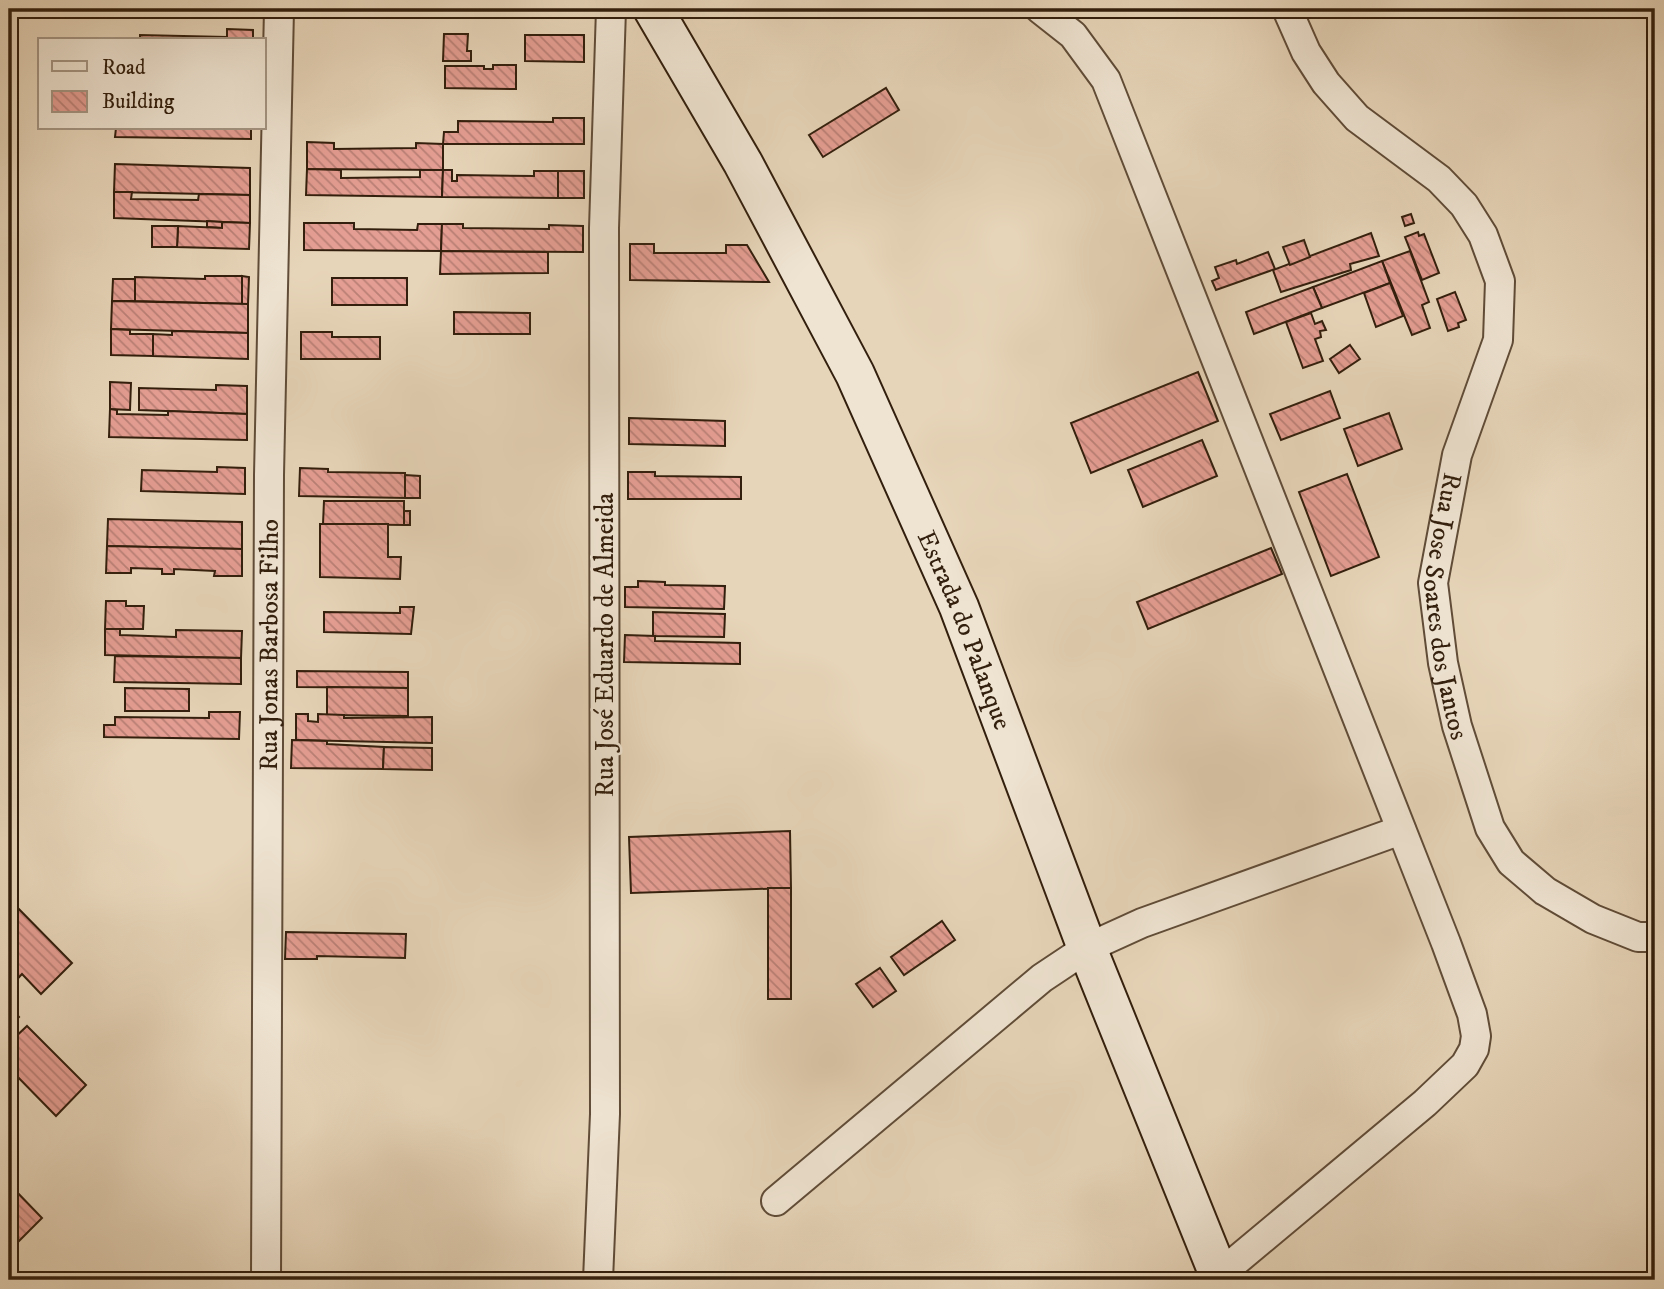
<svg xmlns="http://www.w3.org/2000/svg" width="1664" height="1289" font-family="'IM FELL DW Pica',serif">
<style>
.building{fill:url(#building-back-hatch);stroke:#331f0d;stroke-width:2}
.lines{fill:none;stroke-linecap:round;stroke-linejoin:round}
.street-casing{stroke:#604c38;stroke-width:32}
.secondary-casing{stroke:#331f0d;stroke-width:42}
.street{stroke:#efe4d2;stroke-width:28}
.secondary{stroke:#efe4d2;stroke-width:38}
.labels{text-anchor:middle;stroke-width:5;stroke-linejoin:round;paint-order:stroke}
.street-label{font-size:26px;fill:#331f0d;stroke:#efe4d2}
</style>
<defs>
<pattern id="building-back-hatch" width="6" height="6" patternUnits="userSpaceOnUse" patternTransform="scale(1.75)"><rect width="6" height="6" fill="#e59e93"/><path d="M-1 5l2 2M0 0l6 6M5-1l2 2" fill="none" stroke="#ba8076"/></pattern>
</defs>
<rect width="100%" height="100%" fill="#e7d5b9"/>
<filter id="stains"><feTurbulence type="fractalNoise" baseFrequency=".00286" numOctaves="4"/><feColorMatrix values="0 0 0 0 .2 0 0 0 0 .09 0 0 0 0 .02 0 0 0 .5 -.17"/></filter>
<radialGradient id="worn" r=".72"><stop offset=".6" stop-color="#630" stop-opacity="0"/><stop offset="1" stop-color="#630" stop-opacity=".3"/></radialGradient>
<g class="building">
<rect x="9" y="9" width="9" height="88"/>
<polygon points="227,29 253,30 253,40 140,40 140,35 227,37"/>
<polygon points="444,34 468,34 467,51 471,51 471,61 443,61"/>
<polygon points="525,35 584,35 584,62 525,61"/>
<polygon points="493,65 516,65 516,89 445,88 445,66 484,66 484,69 493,69"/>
<polygon points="886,88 899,110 823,157 809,135"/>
<polygon points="553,118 584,118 584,144 443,144 444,132 458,132 458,121 553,122"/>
<polygon points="116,128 251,128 251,139 115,137"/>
<rect x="9" y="132" width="7" height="143"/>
<polygon points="307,142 334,143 334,149 416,148 416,143 443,144 443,170 307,169"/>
<polygon points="115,164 250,168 250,195 114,192"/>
<polygon points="307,169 341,170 341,178 420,177 420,170 443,170 442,197 306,195"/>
<polygon points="443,170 452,170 452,181 457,181 457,175 534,176 534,171 558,171 558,198 442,197"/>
<rect x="558" y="171" width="26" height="27"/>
<polygon points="114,192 132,192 131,199 198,200 199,194 250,195 250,223 114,218"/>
<polygon points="1411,214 1414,223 1405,226 1402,217"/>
<polygon points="207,221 222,222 222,228 207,227"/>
<polygon points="222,222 250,223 249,249 177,247 178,226 222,228"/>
<polygon points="304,223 354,223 354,229 417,230 418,224 442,224 441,251 304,250"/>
<polygon points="442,224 463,224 463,228 549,229 549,225 583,226 583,252 441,251"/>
<polygon points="152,226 178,226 177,247 152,247"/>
<polygon points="1418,232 1419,236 1424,234 1439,273 1422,280 1405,237"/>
<polygon points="1371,233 1379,256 1350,264 1351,270 1281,292 1273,270"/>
<polygon points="1304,240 1310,257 1290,265 1283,247"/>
<polygon points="630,244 654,244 654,253 726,253 726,245 747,245 769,282 630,280"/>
<polygon points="441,251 548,252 548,273 440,274"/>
<polygon points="1410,251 1429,302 1422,305 1430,328 1412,335 1382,261"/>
<polygon points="1268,252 1275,269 1216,290 1212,281 1219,278 1215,267 1236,260 1237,264"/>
<polygon points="1382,261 1390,283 1322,308 1313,287"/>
<polygon points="205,276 242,276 242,304 135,301 135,277 205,279"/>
<polygon points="242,276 249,277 248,304 242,304"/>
<rect x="332" y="278" width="75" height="27"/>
<polygon points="113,279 135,279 135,301 112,301"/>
<polygon points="1390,283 1403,316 1376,327 1364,293"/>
<polygon points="1313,287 1322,308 1254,334 1246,312"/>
<polygon points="1455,292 1466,320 1458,323 1459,327 1448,331 1437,299"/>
<polygon points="112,301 248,304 248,333 111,329"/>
<rect x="9" y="310" width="6" height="70"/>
<polygon points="454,312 530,313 530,334 454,334"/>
<polygon points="1311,313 1315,324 1322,321 1326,330 1320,331 1321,337 1315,339 1323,361 1303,368 1286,322"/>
<polygon points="111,329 130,330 130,334 153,334 153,356 111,355"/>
<polygon points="172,331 248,333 248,359 153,356 153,334 172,335"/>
<polygon points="301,332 332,332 332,337 380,337 380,359 301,359"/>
<polygon points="1350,345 1360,359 1339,373 1330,359"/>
<polygon points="1198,372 1218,421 1091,473 1071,423"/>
<polygon points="110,382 131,383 130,410 110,409"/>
<polygon points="216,385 247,386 247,414 139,410 139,388 216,390"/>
<polygon points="1330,391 1340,418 1281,440 1270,414"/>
<polygon points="110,409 117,410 117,414 168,415 168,411 247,414 247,440 109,437"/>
<polygon points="1389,413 1402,449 1358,466 1344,429"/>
<polygon points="629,418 725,421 725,446 629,444"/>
<polygon points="1202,440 1217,476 1143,507 1128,470"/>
<polygon points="217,467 245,468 245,494 141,491 142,470 217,472"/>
<polygon points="300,468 328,469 328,472 405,473 405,498 299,496"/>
<polygon points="628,472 655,472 655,476 741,477 741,499 628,499"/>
<polygon points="1347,474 1379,557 1331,576 1299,492"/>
<polygon points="405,475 420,476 420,498 405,498"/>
<polygon points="324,501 404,501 404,525 323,524"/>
<rect x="404" y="511" width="6" height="14"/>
<polygon points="108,519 242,522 242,549 107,546"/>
<polygon points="320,524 388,524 388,557 401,557 400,579 320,577"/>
<polygon points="107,546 242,549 242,576 214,576 215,571 174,569 174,574 162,574 162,569 131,568 131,573 106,573"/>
<polygon points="1271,548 1282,574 1148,629 1137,602"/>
<polygon points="638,581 665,582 665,585 725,586 724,609 625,607 625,587 638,587"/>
<rect x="9" y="588" width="8" height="142"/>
<polygon points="106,601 126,601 126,606 144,606 143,629 105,629"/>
<polygon points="400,607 414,607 411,634 324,632 324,612 400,613"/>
<polygon points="653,612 725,614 724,637 653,636"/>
<polygon points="105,629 120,629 120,635 176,637 176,630 242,631 241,658 105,655"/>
<polygon points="625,635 655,636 655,641 740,643 740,664 624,662"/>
<polygon points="115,656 241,658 241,684 114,682"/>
<polygon points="297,671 408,672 408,688 297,687"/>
<polygon points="327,687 408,688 408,716 327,715"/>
<polygon points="125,688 189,689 189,711 125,711"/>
<polygon points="209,712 240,712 239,739 104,737 104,725 115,725 115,717 209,718"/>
<polygon points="296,714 308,714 308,721 318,722 318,714 344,715 344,718 432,717 432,743 296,740"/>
<polygon points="292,740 327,741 327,744 384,747 383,769 291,768"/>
<polygon points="384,747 432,748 432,770 383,769"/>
<polygon points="790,831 791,888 631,893 629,837"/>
<rect x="768" y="888" width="23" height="111"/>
<polygon points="9,899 72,963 41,994 22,974 9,988 9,966 12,963 9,960"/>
<polygon points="942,921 955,940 904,975 891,957"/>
<polygon points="286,932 406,934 405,958 317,956 317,959 285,959"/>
<polygon points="880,968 896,991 873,1007 856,984"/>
<polygon points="9,1006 19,1017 9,1027"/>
<polygon points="27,1026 86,1085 56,1116 9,1068 9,1043"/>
<polygon points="13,1188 42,1218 9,1251 9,1192"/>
</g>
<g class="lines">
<g class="street-casing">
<g id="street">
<polyline points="1040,9 1073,35 1106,80 1446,943 1472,1014 1476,1036 1474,1049 1465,1065 1425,1103 1213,1280"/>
<path id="s1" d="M1287,9L1306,52L1326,83L1357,118L1439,179L1464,205L1483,235L1500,281L1498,340L1457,455L1433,583L1443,663L1457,726L1490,828L1511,862L1545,891L1593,919L1638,937H1655"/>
<polyline points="776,1201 1042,978 1087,948 1142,923 1401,830"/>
<path id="s2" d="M266,1280L269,475L279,9"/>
<polyline points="598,1280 605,1114 604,228 611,9"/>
</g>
</g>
<g class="secondary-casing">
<g id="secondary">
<path id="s3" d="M653,9L743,163L855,374L959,607L1087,948L1221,1280"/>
</g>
</g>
<use href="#street" class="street"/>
<use href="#secondary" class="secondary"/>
</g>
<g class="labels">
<g class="street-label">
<text dy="9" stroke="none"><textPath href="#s1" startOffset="688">Rua Jose Soares dos Jantos</textPath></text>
<text dy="9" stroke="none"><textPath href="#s3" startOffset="696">Estrada do Palanque</textPath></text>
<text dy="9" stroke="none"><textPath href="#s2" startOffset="635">Rua Jonas Barbosa Filho</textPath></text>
<text transform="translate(604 645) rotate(-90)" y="9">Rua José Eduardo de Almeida</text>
</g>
</g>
<rect width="1664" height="1289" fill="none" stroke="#e7d5b9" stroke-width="35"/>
<rect x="10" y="10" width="1643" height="1268" fill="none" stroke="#331f0d" stroke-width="3.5"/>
<rect x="18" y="18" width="1629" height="1254" fill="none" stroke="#331f0d" stroke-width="2"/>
<rect x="38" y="38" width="228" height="91" fill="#efe4d2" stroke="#a49583" stroke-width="2"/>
<rect x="52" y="61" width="35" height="10" fill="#efe4d2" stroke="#a49583" stroke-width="2"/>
<text x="102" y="74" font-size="21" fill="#331f0d">Road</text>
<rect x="52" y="91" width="35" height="21" fill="url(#building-back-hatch)" stroke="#a49583" stroke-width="2"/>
<text x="102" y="108" font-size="21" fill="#331f0d">Building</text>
<rect width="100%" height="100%" filter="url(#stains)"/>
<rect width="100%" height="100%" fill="url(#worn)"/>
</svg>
